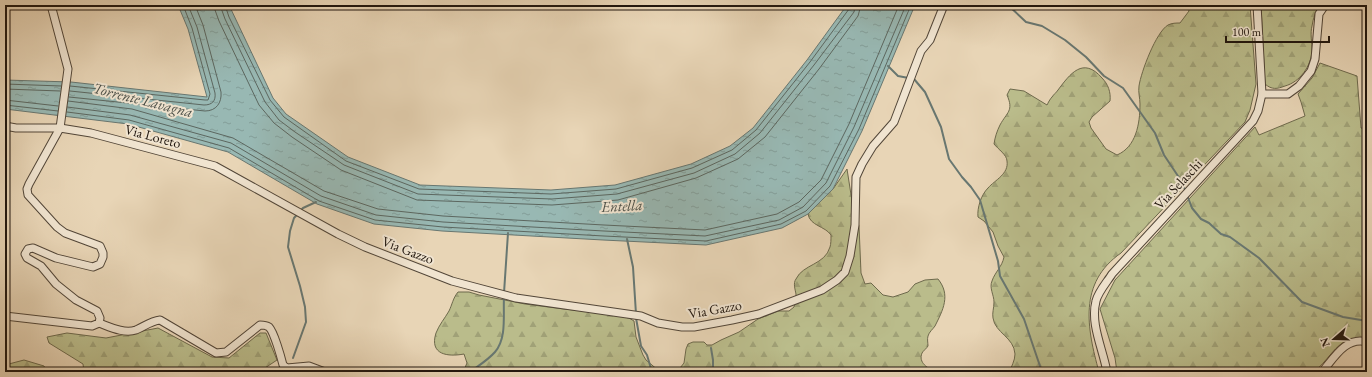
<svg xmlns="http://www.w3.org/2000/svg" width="1372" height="377" font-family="'EB Garamond',serif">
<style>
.forest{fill:url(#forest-firs);stroke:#6d694c}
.water{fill:url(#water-ripples);stroke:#687771}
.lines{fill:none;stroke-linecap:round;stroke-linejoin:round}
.shore{stroke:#5c6760;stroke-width:1}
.stream{stroke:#687771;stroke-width:2}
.minor-casing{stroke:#524638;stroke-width:9}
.minor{stroke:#f0e4d0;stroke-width:7}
.labels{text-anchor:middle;stroke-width:4;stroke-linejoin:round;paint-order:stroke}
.street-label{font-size:14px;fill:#20160e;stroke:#f0e4d0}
.water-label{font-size:15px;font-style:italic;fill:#4a4f48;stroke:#f0e4d0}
</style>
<defs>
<pattern id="forest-firs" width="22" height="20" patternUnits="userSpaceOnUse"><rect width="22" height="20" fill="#babc8b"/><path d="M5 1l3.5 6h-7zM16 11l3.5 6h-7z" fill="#a0a177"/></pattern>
<pattern id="water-ripples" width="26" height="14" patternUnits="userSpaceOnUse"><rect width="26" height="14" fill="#98b8b3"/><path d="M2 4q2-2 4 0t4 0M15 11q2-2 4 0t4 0" fill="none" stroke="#839d99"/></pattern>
</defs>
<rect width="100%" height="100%" fill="#e8d5b6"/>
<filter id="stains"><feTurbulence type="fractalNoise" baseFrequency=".005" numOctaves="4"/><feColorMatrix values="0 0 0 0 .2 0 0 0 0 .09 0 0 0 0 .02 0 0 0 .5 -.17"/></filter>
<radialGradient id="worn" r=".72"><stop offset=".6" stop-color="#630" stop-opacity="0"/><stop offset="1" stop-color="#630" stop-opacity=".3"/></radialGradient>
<g class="forest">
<path d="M1188,5H1250L1256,84L1250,110L1245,122L1121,253C1078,283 1087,328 1099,372H1010C1011,366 1015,361 1015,354C1014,337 995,333 993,318C992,313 994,308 994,302C994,295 989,288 992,281C995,272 1002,267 1004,257L998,246L993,232L984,221L978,217C977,208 981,195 988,188C995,180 1009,174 1007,161C1007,155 998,149 994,144C995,137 997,131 1000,125C1007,112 1014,111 1007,95L1010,89L1024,91L1047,105C1048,103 1050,99 1052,97C1054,94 1056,93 1058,90C1070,74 1083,56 1102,78C1108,84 1111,92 1110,101L1092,117L1089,122L1091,128L1106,149L1117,155C1136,147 1140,124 1140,104C1140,98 1138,92 1139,86C1141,72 1156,32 1168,25C1172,23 1176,23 1180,23L1189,11Z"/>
<path d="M1261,5H1320C1316,11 1313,18 1312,26C1310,33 1312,43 1312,51C1311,66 1300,82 1285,86C1277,89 1272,90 1265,84Z"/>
<path d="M1320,63L1357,76L1361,128L1367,129V340C1362,340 1356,338 1351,339C1335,343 1327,363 1313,372H1117L1115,358L1100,309L1115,280L1255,127L1259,135L1305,116L1301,102L1298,94L1312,78Z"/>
<path d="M847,169L852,201L859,226L861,273L865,284L871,283L883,295L893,297L908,292L915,284L925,280L938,279C951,295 943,310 935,326C933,329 929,332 928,336C927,339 928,343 928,346C927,348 923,351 922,353C918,363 928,368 935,372H463L467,363L464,354C448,357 429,355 436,333C439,325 445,318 449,311C452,305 453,298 458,292H469L479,295L525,304L564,309L604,313L629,318L634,321L636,337L643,355L646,360L659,371H674L680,368L684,363L686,349L688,344L693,342H704L707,345H712L721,340L739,332L758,319L778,311H789L794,307C795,303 796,298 796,294C795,289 793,283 796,279C803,264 825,265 830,247C831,244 831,239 831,235C825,226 810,226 808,214L833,189Z"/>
<polygon points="158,328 212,357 229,358 260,333 266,333 277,360 259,372 84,372 83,364 49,343 47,337 67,333 106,338"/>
<polygon points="24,360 44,366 47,372 5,372 5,365"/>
</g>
<polygon class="water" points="178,5 229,5 273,98 286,114 348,157 420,185 551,190 615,185 691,164 730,146 753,128 807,60 847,5 915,5 862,131 833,189 808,214 782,228 706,245 603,240 442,231 374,224 317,204 228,152 128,124 5,109 5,80 71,82 207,97 188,29"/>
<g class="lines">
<g class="shore">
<polyline points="214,5 215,10 219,21 259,105 274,123 292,137 341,170 417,200 552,205 618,200 696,178 738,159 765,137 819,69 858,16 861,5"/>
<polyline points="220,5 225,19 265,102 279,120 295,132 344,165 418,194 552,199 617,194 694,173 735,154 760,133 814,65 854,12 855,5"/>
<polyline points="225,5 229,17 270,100 284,117 346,161 419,189 551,194 616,189 692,168 732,150 756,130 810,62 849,9 850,5"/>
<polyline points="5,84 61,86"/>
<polyline points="70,86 205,100 208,100 210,94 192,28 183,5"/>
<polyline points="5,89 60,91"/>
<path d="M70,91L204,105C212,105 216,101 215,93L197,27L188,5"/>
<path d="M69,97L205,111C216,111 222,103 221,92L203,25L195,5"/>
<polyline points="5,100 58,106"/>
<polyline points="68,101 132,109 233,138 324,191 378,209 443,216 604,225 705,230 777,214 799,202 821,180 849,124 899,5"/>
<polyline points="5,105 58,111"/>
<polyline points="67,107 130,115 231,143 321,196 376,215 443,222 604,231 705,236 779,220 803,207 826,183 854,127 906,5"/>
<polyline points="67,112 129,120 229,148 319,201 375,220 443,227 604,236 706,241 781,224 806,211 830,186 859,129 911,5"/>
</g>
<g class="stream">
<polyline points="1008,5 1026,22 1042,26 1065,40 1086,57 1104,76 1123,88 1155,133 1164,155 1182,182 1185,190"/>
<polyline points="888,66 898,76 914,79 925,92 941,127 949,159 962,177 971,187 980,200 998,261 1000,276 1024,319 1042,372"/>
<polyline points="1187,195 1192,208 1201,219 1209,223 1221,234 1230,237 1259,258 1302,302 1343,317 1367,321"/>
<polyline points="627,239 633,267 636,314"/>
<polyline points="504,293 508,233"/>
<polyline points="636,318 641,346 647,355 652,372"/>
<polyline points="711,348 713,360 713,372"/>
<polyline points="293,358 306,322 305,307 300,286 288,247 290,231 294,218 303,208 316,202"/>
<path d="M470,372C478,366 488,360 495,352C507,338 503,315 504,297"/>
</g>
<g class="minor-casing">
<g id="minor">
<polyline points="1262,94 1288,94 1299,86 1311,71 1315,59 1319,14 1325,5"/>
<polyline points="5,126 16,128 60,128 91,133 215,166 338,234 365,247 452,281 516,298 641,316 658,323 682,327 694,327 732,320 759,314 822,290 837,280 845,272 850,256 855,225 856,177 862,164 873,146 894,122 921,51 930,40 944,5"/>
<polyline points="5,316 92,326 99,323 100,318 97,311 76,300 56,284 41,266 27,258 25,254 28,249 33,248 56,258 93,267 100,264 103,257 103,253 100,246 65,233 57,227 28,195 27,189 29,184 60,128 68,69 51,5"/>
<path d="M99,323C110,327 124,334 136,330C145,326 151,321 160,320L216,353L226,352L260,325C263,325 266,325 269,327C274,332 281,357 283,365L287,368L309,366L325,372"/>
<path d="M1107,372C1103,349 1090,324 1096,301C1098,292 1107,282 1112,274L1253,121L1258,111L1262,94L1257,5"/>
<path d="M1322,372C1334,358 1346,336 1367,342"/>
</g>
</g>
<use href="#minor" class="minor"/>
</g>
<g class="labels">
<g class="street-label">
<text transform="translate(153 136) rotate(15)" y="5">Via Loreto</text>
<text transform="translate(1178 184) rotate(-47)" y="5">Via Selaschi</text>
<text transform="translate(408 250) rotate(21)" y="5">Via Gazzo</text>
<text transform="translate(715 309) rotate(-10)" y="5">Via Gazzo</text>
</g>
<g class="water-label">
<text transform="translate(143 100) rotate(14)" y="5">Torrente Lavagna</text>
<text transform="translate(622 206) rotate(-3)" y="5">Entella</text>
</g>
</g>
<rect width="1372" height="377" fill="none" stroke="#e8d5b6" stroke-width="20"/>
<rect x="6" y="6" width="1360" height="365" fill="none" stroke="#20160e" stroke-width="2"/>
<rect x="10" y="10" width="1352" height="357" fill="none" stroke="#20160e"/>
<g transform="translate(1334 339) rotate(250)" stroke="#f0e4d0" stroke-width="3" paint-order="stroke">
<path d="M0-3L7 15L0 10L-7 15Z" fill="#20160e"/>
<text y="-6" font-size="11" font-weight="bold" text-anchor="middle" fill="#20160e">N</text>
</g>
<path d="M1226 36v6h103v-6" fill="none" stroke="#20160e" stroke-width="2"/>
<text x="1232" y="36" font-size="12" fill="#20160e" stroke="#f0e4d0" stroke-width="3" paint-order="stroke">100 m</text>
<rect width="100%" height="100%" filter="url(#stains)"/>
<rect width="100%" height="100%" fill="url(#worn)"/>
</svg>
